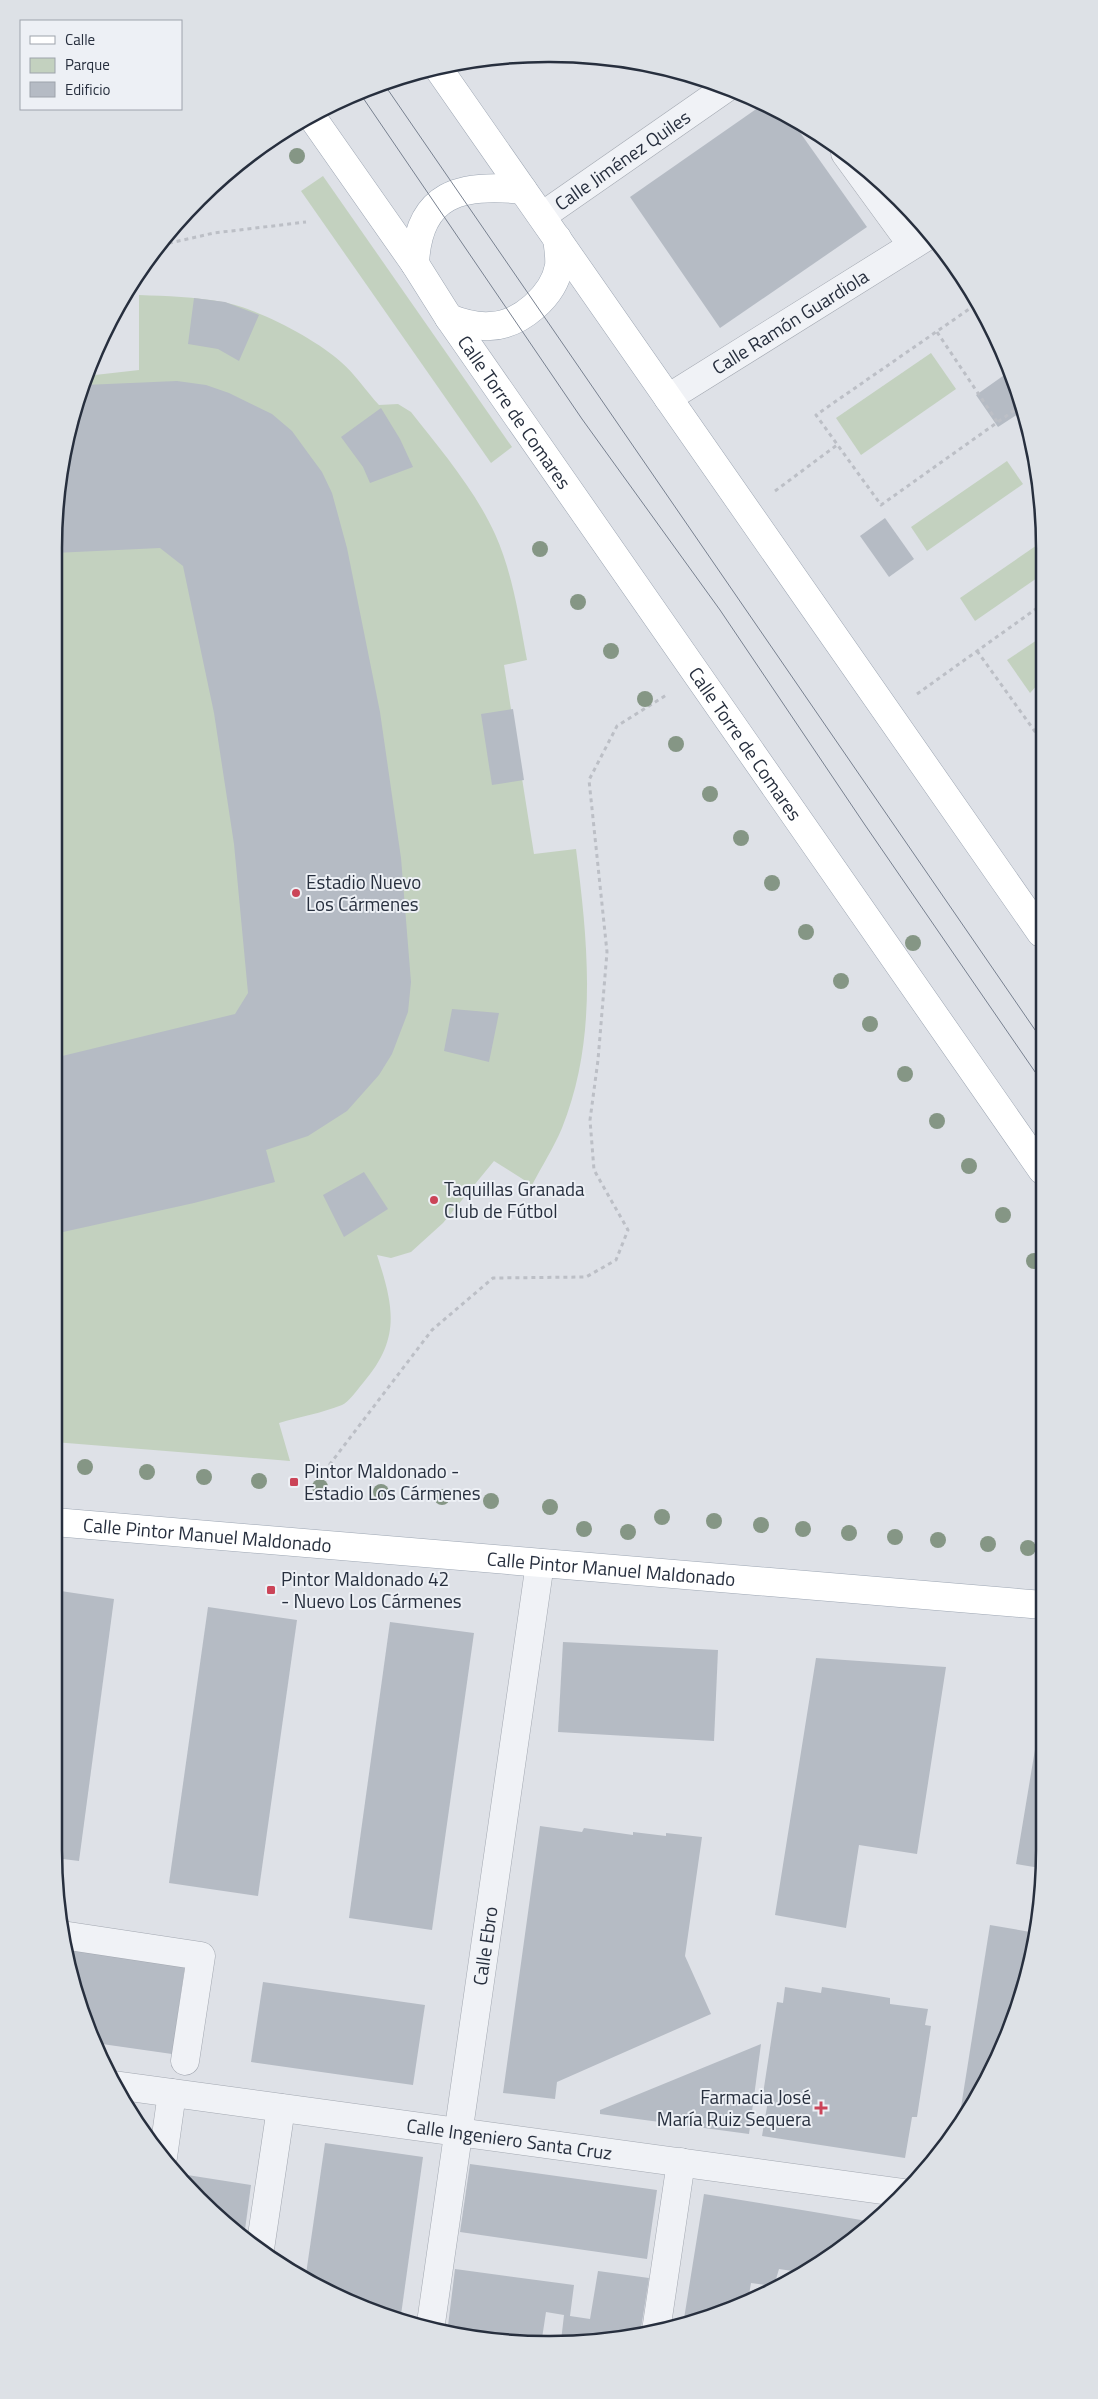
<svg xmlns="http://www.w3.org/2000/svg" width="1098" height="2399" font-family="'Titillium Web',sans-serif">
<style>
.green{fill:#c3d1bf}
.building{fill:#b5bbc4}
.lines{fill:none;stroke-linecap:round;stroke-linejoin:round}
.minor-casing{stroke:#a3a8b1;stroke-width:29}
.major-casing{stroke:#9da6b3;stroke-width:29}
.path{stroke:#bcbfc6;stroke-width:3;stroke-dasharray:4 4;stroke-linecap:butt}
.minor{stroke:#f0f2f6;stroke-width:28}
.major{stroke:#fff;stroke-width:28}
.tram{stroke:#788190;stroke-width:1}
.tree{fill:#859685}
.poi-dot{fill:#cb4458;stroke:#edf0f5;stroke-width:2}
.labels{text-anchor:middle;stroke-width:4;stroke-linejoin:round;paint-order:stroke}
.street-label{font-size:19px;fill:#272f3e;stroke:#edf0f5}
.poi-label{font-size:19px;fill:#272f3e;stroke:#edf0f5;text-anchor:start}
.rim{fill:none;stroke:#272f3e;stroke-width:2.5}
</style>
<rect width="100%" height="100%" fill="#dee1e7"/>
<g class="green">
<polygon points="323,176 512,447 491,463 301,191"/>
<path d="M139,295C167,296 195,297 223,302C256,308 316,339 341,362C355,374 366,391 379,405L398,404L411,412C441,450 475,490 495,534C513,574 519,618 527,660L504,665L534,854L576,849C588,943 598,1038 562,1128C554,1147 542,1166 532,1185L494,1161L443,1223L411,1252L391,1258L377,1255C394,1307 401,1339 363,1383C357,1390 349,1402 342,1405C322,1413 299,1417 279,1423L290,1461L54,1442V549L63,453L86,376L139,370Z"/>
<polygon points="931,353 956,389 861,455 836,418"/>
<polygon points="1007,461 1023,484 927,551 911,527"/>
<polygon points="1040,543 1040,576 975,621 960,598"/>
<polygon points="1040,638 1041,681 1030,693 1007,660"/>
</g>
<g class="building">
<polygon points="762,105 794,124 867,227 720,328 630,197"/>
<polygon points="194,298 225,302 259,315 239,361 218,349 188,344"/>
<polygon points="1010,371 1021,412 998,427 976,395"/>
<polygon points="177,381 206,385 229,393 272,414 292,431 308,453 322,472 332,493 347,548 380,712 401,858 411,982 408,1012 392,1054 379,1075 347,1111 308,1136 266,1150 275,1182 194,1203 54,1234 54,1058 235,1014 248,993 234,844 214,713 183,566 160,548 54,553 63,453 84,385"/>
<polygon points="381,408 400,439 413,467 370,483 363,467 341,437"/>
<polygon points="885,518 914,559 889,577 860,536"/>
<polygon points="513,709 524,780 492,785 481,714"/>
<polygon points="452,1009 499,1013 489,1062 444,1051"/>
<polygon points="364,1172 388,1209 344,1237 323,1195"/>
<polygon points="54,1590 114,1599 79,1861 55,1858 54,1850"/>
<polygon points="208,1607 297,1620 258,1896 169,1883"/>
<polygon points="390,1622 474,1633 432,1930 349,1918"/>
<polygon points="563,1642 718,1650 714,1741 558,1732"/>
<polygon points="816,1658 946,1667 917,1854 859,1845 846,1928 775,1915"/>
<polygon points="1043,1701 1044,1850 1042,1875 1038,1875 1040,1868 1016,1864"/>
<polygon points="540,1826 582,1832 584,1828 633,1835 633,1832 666,1836 666,1833 702,1837 685,1956 711,2014 557,2082 555,2099 503,2093"/>
<polygon points="990,1925 1036,1933 1035,1947 1007,2039 978,2098 958,2126"/>
<polygon points="64,1948 185,1965 172,2054 95,2043 80,2009"/>
<polygon points="263,1982 425,2005 413,2085 251,2062"/>
<polygon points="785,1987 821,1993 822,1987 890,1998 890,2004 928,2009 925,2025 931,2026 917,2117 912,2117 905,2158 762,2136 769,2095 763,2094 777,2002 783,2003"/>
<polygon points="761,2044 749,2134 600,2114 600,2110"/>
<polygon points="325,2143 423,2157 400,2322 305,2281"/>
<polygon points="470,2164 657,2190 647,2259 460,2232"/>
<polygon points="181,2174 251,2185 244,2237 223,2223 180,2180"/>
<polygon points="704,2194 808,2211 873,2222 851,2243 798,2278 799,2272 779,2269 774,2286 751,2283 748,2301 708,2319 683,2325"/>
<polygon points="455,2269 574,2285 570,2316 590,2319 598,2271 649,2278 640,2335 614,2341 578,2343 561,2341 564,2315 546,2312 541,2345 447,2334"/>
</g>
<g class="lines">
<g class="minor-casing">
<g id="minor">
<polyline points="845,153 912,245"/>
<path id="s1" d="M542,216L726,88"/>
<path id="s2" d="M668,398L929,235"/>
<polyline points="62,1935 201,1956 185,2061"/>
<path id="s3" d="M114,2085L904,2193"/>
<polyline points="163,2157 172,2093"/>
<polyline points="260,2249 281,2108"/>
<path id="s4" d="M430,2330L540,1563"/>
<polyline points="656,2331 681,2162"/>
</g>
</g>
<g class="major-casing">
<g id="major">
<polyline points="438,68 1041,933"/>
<path id="s5" d="M312,117L415,264L449,318L1042,1170"/>
<path d="M415,264C418,193 461,183 523,190"/>
<path d="M449,318C462,323 476,327 490,326C521,325 554,295 559,266C560,257 558,247 557,238"/>
<path id="s6" d="M54,1522L1043,1605"/>
</g>
</g>
<g class="path">
<polyline points="161,245 214,233 306,222"/>
<polyline points="975,305 816,415 881,505 1019,407"/>
<polyline points="937,332 998,423"/>
<polyline points="775,491 837,445"/>
<polyline points="977,651 1041,740"/>
<polyline points="917,694 1040,606"/>
<polyline points="329,1473 330,1464 432,1330 493,1278 586,1277 616,1260 628,1230 594,1170 590,1120 598,1060 607,952 589,780 617,726 668,694"/>
</g>
<use href="#minor" class="minor"/>
<use href="#major" class="major"/>
<g class="tram">
<polyline points="384,84 1042,1040"/>
<polyline points="359,92 582,419 720,610 865,825 1042,1082"/>
</g>
</g>
<g class="tree">
<circle cx="297" cy="156" r="8"/>
<circle cx="540" cy="549" r="8"/>
<circle cx="578" cy="602" r="8"/>
<circle cx="611" cy="651" r="8"/>
<circle cx="645" cy="699" r="8"/>
<circle cx="676" cy="744" r="8"/>
<circle cx="710" cy="794" r="8"/>
<circle cx="741" cy="838" r="8"/>
<circle cx="772" cy="883" r="8"/>
<circle cx="806" cy="932" r="8"/>
<circle cx="913" cy="943" r="8"/>
<circle cx="841" cy="981" r="8"/>
<circle cx="870" cy="1024" r="8"/>
<circle cx="905" cy="1074" r="8"/>
<circle cx="937" cy="1121" r="8"/>
<circle cx="969" cy="1166" r="8"/>
<circle cx="1003" cy="1215" r="8"/>
<circle cx="1034" cy="1261" r="8"/>
<circle cx="85" cy="1467" r="8"/>
<circle cx="147" cy="1472" r="8"/>
<circle cx="204" cy="1477" r="8"/>
<circle cx="259" cy="1481" r="8"/>
<circle cx="320" cy="1487" r="8"/>
<circle cx="381" cy="1492" r="8"/>
<circle cx="442" cy="1497" r="8"/>
<circle cx="491" cy="1501" r="8"/>
<circle cx="550" cy="1507" r="8"/>
<circle cx="662" cy="1517" r="8"/>
<circle cx="714" cy="1521" r="8"/>
<circle cx="761" cy="1525" r="8"/>
<circle cx="584" cy="1529" r="8"/>
<circle cx="803" cy="1529" r="8"/>
<circle cx="628" cy="1532" r="8"/>
<circle cx="849" cy="1533" r="8"/>
<circle cx="895" cy="1537" r="8"/>
<circle cx="938" cy="1540" r="8"/>
<circle cx="988" cy="1544" r="8"/>
<circle cx="1028" cy="1548" r="8"/>
</g>
<g class="poi-dot">
<circle cx="296" cy="893" r="5"/>
<circle cx="434" cy="1200" r="5"/>
<rect x="289" y="1477" width="10" height="10" rx="2.5"/>
<rect x="266" y="1585" width="10" height="10" rx="2.5"/>
<path d="M818.5 2100.5h5v5h5v5h-5v5h-5v-5h-5v-5h5z"/>
</g>
<g class="labels">
<g class="street-label">
<text dy="7" stroke="none"><textPath href="#s1" startOffset="98">Calle Jiménez Quiles</textPath></text>
<text dy="7" stroke="none"><textPath href="#s2" startOffset="144">Calle Ramón Guardiola</textPath></text>
<text dy="7" stroke="none"><textPath href="#s5" startOffset="358">Calle Torre de Comares</textPath></text>
<text dy="7" stroke="none"><textPath href="#s5" startOffset="762">Calle Torre de Comares</textPath></text>
<text dy="7" stroke="none"><textPath href="#s6" startOffset="154">Calle Pintor Manuel Maldonado</textPath></text>
<text dy="7" stroke="none"><textPath href="#s6" startOffset="559">Calle Pintor Manuel Maldonado</textPath></text>
<text dy="7" stroke="none"><textPath href="#s4" startOffset="388">Calle Ebro</textPath></text>
<text dy="7" stroke="none"><textPath href="#s3" startOffset="399">Calle Ingeniero Santa Cruz</textPath></text>
</g>
<g class="poi-label">
<text x="306" y="889">Estadio Nuevo<tspan x="306" dy="22">Los Cármenes</tspan></text>
<text x="444" y="1196">Taquillas Granada<tspan x="444" dy="22">Club de Fútbol</tspan></text>
<text x="304" y="1478">Pintor Maldonado -<tspan x="304" dy="22">Estadio Los Cármenes</tspan></text>
<text x="281" y="1586">Pintor Maldonado 42<tspan x="281" dy="22">- Nuevo Los Cármenes</tspan></text>
<text x="811" y="2104" text-anchor="end">Farmacia José<tspan x="811" dy="22">María Ruiz Sequera</tspan></text>
</g>
</g>
<path d="M0 0H1098V2399H0ZM548 62H550A486 486 0 0 1 1036 548V1850A486 486 0 0 1 550 2336H548A486 486 0 0 1 62 1850V548A486 486 0 0 1 548 62Z" fill="#dde1e6" fill-rule="evenodd"/>
<path class="rim" d="M548 62H550A486 486 0 0 1 1036 548V1850A486 486 0 0 1 550 2336H548A486 486 0 0 1 62 1850V548A486 486 0 0 1 548 62Z"/>
<rect x="20" y="20" width="162" height="90" fill="#edf0f5" stroke="#9ea3ac"/>
<rect x="30" y="36" width="25" height="8" fill="#ffffff" stroke="#9ea3ac"/>
<text x="65" y="45" font-size="15" fill="#272f3e">Calle</text>
<rect x="30" y="58" width="25" height="15" fill="#c3d1bf" stroke="#9ea3ac"/>
<text x="65" y="70" font-size="15" fill="#272f3e">Parque</text>
<rect x="30" y="82" width="25" height="15" fill="#b5bbc4" stroke="#9ea3ac"/>
<text x="65" y="95" font-size="15" fill="#272f3e">Edificio</text>
</svg>
